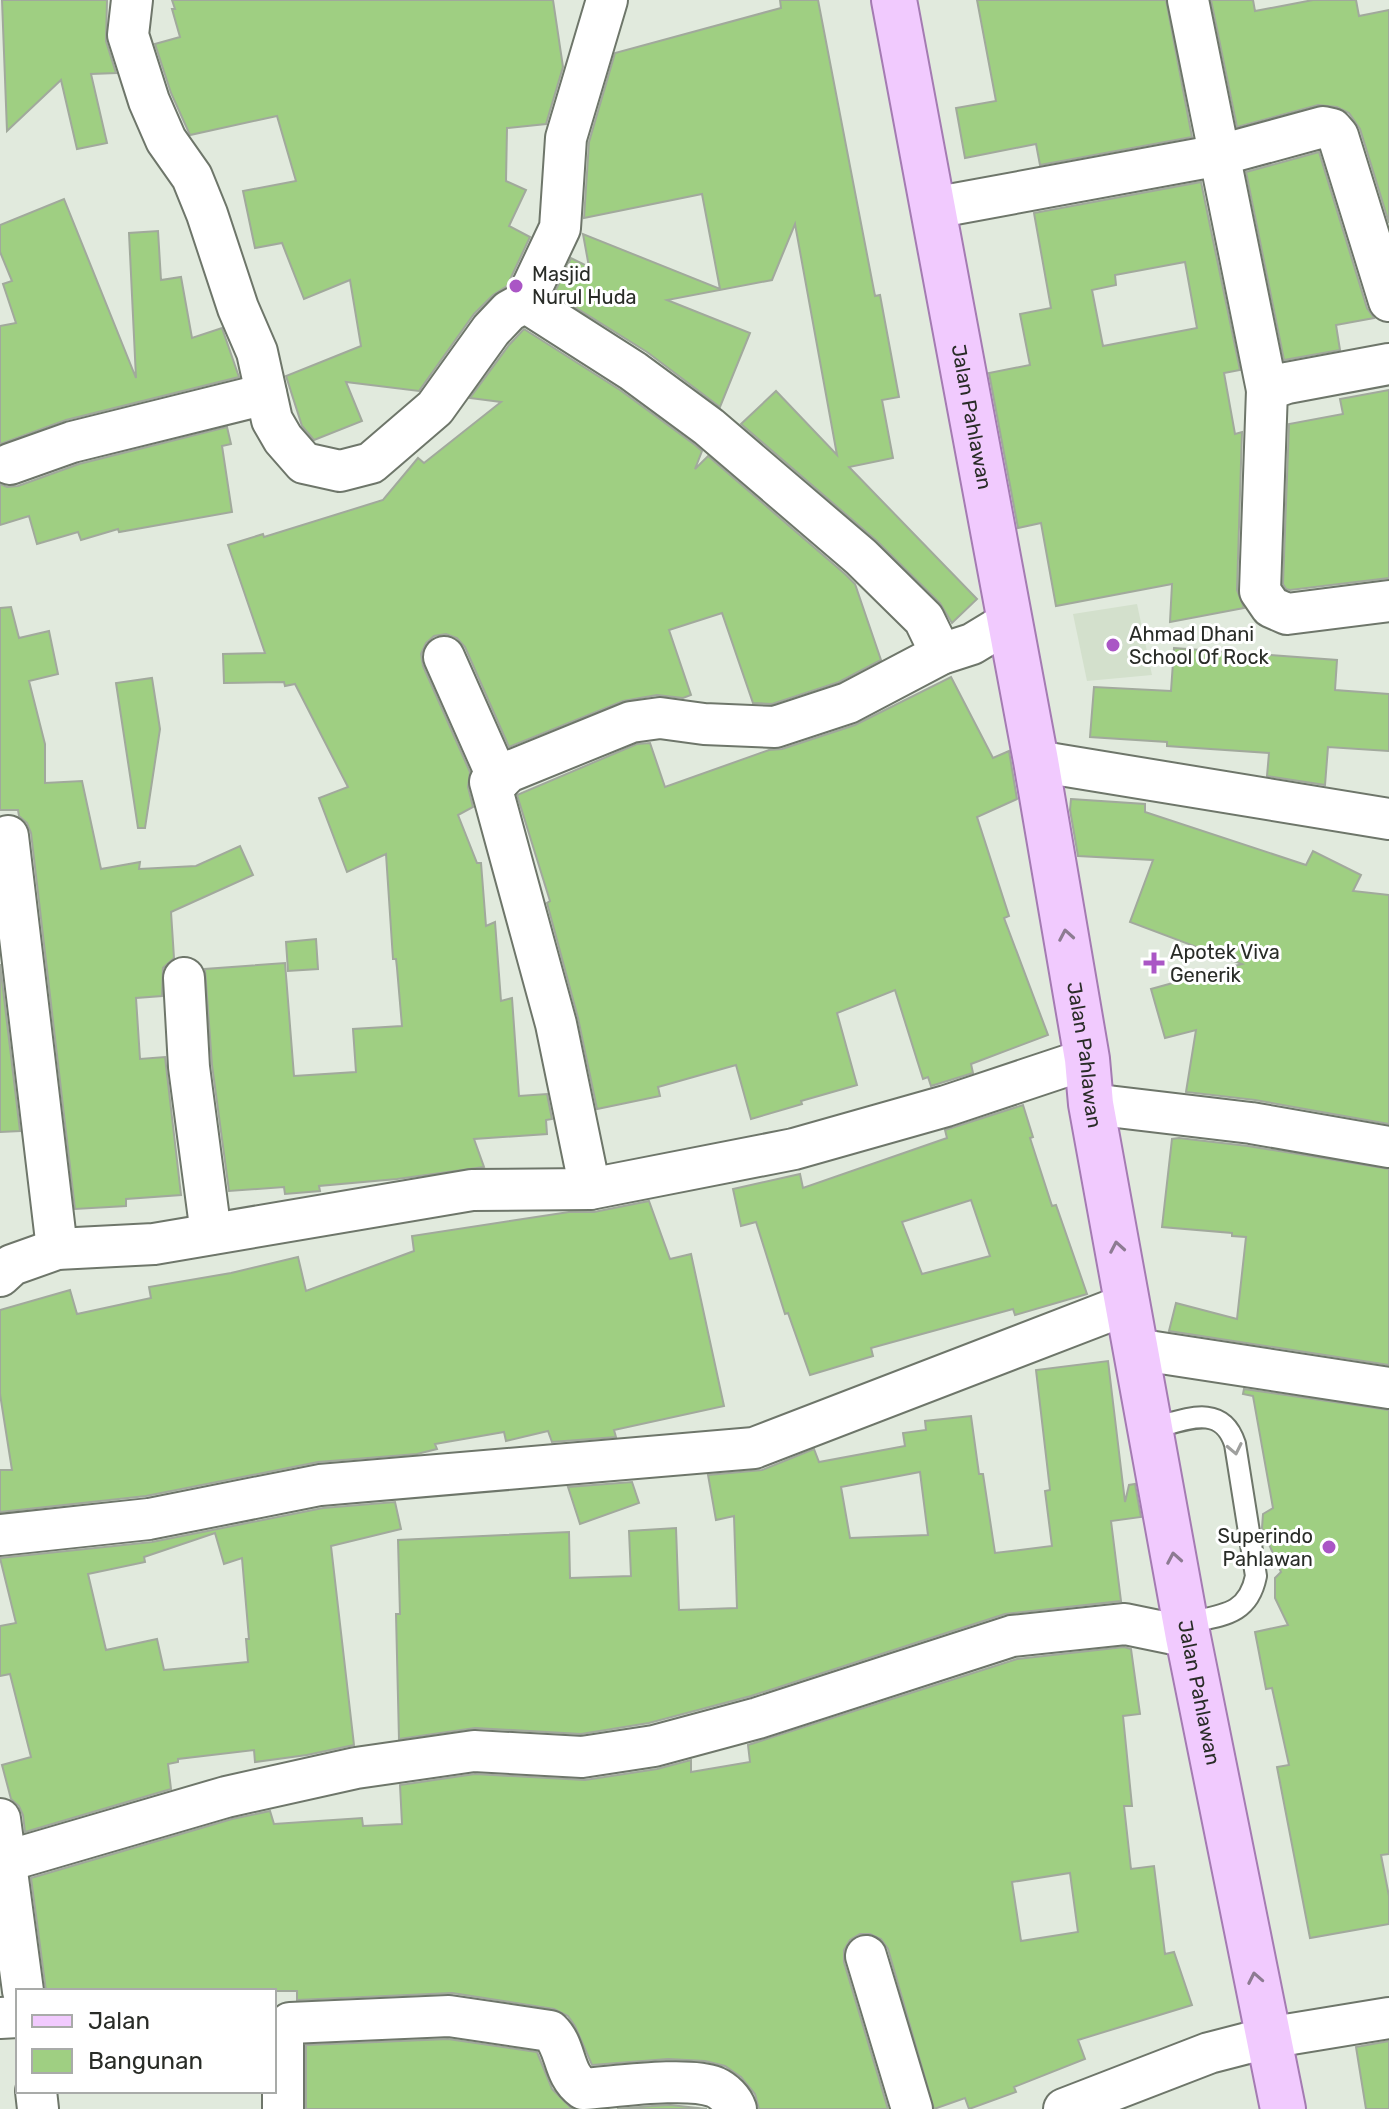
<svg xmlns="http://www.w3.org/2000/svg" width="1389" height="2109" font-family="Rubik,sans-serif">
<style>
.built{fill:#d3e0cc}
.building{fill:#9fcf82;stroke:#a1a99c;stroke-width:2;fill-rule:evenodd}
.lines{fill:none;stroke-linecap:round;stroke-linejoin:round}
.service-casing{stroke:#6e766a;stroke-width:24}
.minor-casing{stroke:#6e766a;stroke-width:44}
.primary-casing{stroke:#a47bb2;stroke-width:48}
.service{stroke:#fff;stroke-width:20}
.minor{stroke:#fff;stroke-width:40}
.primary{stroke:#f1cafe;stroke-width:44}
.oneway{stroke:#8d7b92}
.oneway2{stroke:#9fa09e}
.poi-dot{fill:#aa56c5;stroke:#fff;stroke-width:3}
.labels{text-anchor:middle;stroke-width:6;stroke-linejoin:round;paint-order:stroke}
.poi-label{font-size:20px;fill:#292c27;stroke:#fff;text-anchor:start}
.street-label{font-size:20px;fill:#292c27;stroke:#fff}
</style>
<rect width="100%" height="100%" fill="#e1eadd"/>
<polygon class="built" points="1137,604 1152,675 1087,681 1073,614"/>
<g class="building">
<polygon points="2,0 107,0 106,41 116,73 91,74 107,143 77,149 61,80 7,131"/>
<polygon points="172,0 553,0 563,67 546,124 507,128 506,181 526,190 509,226 530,237 507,286 493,295 474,314 419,391 346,382 362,421 314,440 302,426 286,376 361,346 350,280 304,299 282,243 255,248 243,191 296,181 277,116 190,135 171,93 155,44 180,37 172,9 175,9"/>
<polygon points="780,0 818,0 875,296 880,295 899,397 882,400 893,458 849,467 977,599 952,623 940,603 877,541 741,424 776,391 837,455 795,224 772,280 667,300 750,333 720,407 647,352 554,294 571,258 589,267 583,234 720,289 702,194 584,218 589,142 615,53 781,8"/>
<polygon points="977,0 1166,0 1192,137 1040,165 1036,144 965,158 956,108 996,101"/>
<polygon points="1211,0 1253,0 1255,11 1313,0 1356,0 1359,16 1389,10 1389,223 1360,129 1349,113 1337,107 1318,105 1237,127"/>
<polygon points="1319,152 1367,308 1374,318 1336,325 1340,350 1284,360 1246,172"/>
<path d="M1201,182L1240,370L1224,373L1235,434L1242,432L1237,590L1244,608L1170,622L1172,584L1056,606L1041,523L1018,528L989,373L1030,365L1020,314L1051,308L1034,213ZM1185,262L1197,328L1103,346L1092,290L1116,285L1115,275Z"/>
<polygon points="64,199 136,378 129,233 158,231 161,280 181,277 192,338 222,328 239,377 66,420 0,444 0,326 16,323 3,284 12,281 0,252 0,225"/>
<polygon points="524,329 620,390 695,445 702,451 695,469 708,456 845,574 855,584 881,660 839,682 772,704 753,703 722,613 669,630 691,695 683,698 657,695 623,701 509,747 465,647 457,638 446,634 434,636 426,643 421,654 423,666 470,772 468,787 473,807 458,815 477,863 481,863 486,926 495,922 501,1001 512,998 519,1096 547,1094 552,1119 546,1120 547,1134 474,1139 484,1167 397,1179 319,1186 320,1191 285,1194 284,1187 229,1191 212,1065 205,969 285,963 294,1076 356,1072 353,1029 402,1026 397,968 396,959 393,959 386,854 347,872 319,798 348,787 295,684 285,686 284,682 224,683 223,654 265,653 228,545 263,534 264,537 383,500 418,458 424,463 501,402 470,398 509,345"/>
<polygon points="1389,390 1389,578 1290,590 1286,589 1283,584 1289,424 1343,414 1340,399"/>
<polygon points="227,427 231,444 222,446 232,512 119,532 118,529 81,540 78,532 37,544 29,516 0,525 0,484 7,487 18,486 79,464"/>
<polygon points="11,607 19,638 49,631 58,674 29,681 45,744 45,783 82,781 101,869 140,862 139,869 196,866 240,846 253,875 171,912 174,958 163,968 162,996 136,998 140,1059 165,1057 181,1195 126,1199 126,1206 75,1209 31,833 27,823 19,816 18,810 0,810 0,608"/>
<polygon points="1174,648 1337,660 1335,690 1389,694 1389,751 1328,747 1325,785 1267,776 1269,753 1167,746 1167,742 1090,737 1094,687 1171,691"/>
<polygon points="951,677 993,758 1009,751 1017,799 977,817 1009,916 1004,918 1048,1035 971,1064 973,1073 931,1086 928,1077 923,1079 895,990 837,1013 857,1085 801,1101 802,1104 751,1119 736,1065 658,1087 660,1096 597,1109 578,1018 547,903 550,901 517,795 637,744 650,743 665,787 769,750 782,749 855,725"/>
<polygon points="152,678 160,729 145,828 138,828 116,683"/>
<polygon points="1071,799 1145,804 1145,812 1306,865 1313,851 1361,875 1353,891 1389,895 1389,1124 1255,1100 1186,1092 1196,1030 1165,1038 1151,989 1242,964 1130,922 1153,860 1078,856 1070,810"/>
<polygon points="316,939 318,969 288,971 286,942"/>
<polygon points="0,964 20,1131 0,1132"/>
<path d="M1023,1105L1033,1137L1030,1138L1052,1206L1056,1205L1087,1294L1015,1315L1013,1309L871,1348L873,1356L810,1375L788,1313L785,1314L756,1222L741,1226L733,1189L800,1174L803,1188L947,1138L945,1130ZM971,1200L990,1256L922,1274L902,1222Z"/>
<polygon points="1179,1138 1248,1146 1389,1169 1389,1365 1169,1331 1176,1303 1237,1319 1246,1237 1232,1236 1232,1233 1162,1227 1172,1139"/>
<polygon points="649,1201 670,1259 691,1254 724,1406 614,1430 616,1437 552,1442 548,1431 506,1441 504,1432 435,1444 437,1449 417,1454 318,1462 146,1496 0,1512 0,1470 12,1470 0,1394 0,1310 70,1290 77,1314 151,1298 149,1287 231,1273 298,1257 306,1291 414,1251 412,1236 569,1212 594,1212"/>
<path d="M1108,1361L1125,1502L1129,1485L1135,1484L1141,1517L1111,1521L1121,1601L1005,1614L751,1696L649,1723L581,1734L475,1728L399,1739L396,1614H400L398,1540L569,1532L570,1578L631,1576L629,1531L676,1528L679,1610L737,1608L734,1516L716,1520L708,1475L762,1470L814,1449L819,1462L905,1446L903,1433L926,1430L925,1421L971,1416L979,1474H983L995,1553L1052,1546L1045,1491L1050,1490L1036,1370ZM920,1472L928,1535L850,1538L841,1487Z"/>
<polygon points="1244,1389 1389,1410 1389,1854 1381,1855 1389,1896 1389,1924 1310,1938 1277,1767 1289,1765 1272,1688 1266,1689 1255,1632 1288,1625 1275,1598 1275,1578 1281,1572 1262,1528 1263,1514 1273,1508 1253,1396 1243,1394"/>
<polygon points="632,1482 639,1503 580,1524 568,1487"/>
<path d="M395,1502L401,1529L331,1546L354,1745L307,1755L255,1762L254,1750L178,1759V1762L168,1764L171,1789L25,1832L23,1815L19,1806L11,1799L2,1765L31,1757L10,1674L0,1676V1626L16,1623L0,1558L152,1542L323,1508ZM215,1533L224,1564L242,1558L249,1639H246L248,1662L164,1670L157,1639L106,1650L88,1574L145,1562L144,1557Z"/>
<path d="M1124,1647L1131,1649L1140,1714L1123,1716L1132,1806H1124L1131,1869L1154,1866L1165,1954L1174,1952L1192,2005L1078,2040L1085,2059L1014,2087L1016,2092L969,2109L965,2098L934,2109L888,1949L881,1939L870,1934H860L850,1940L844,1950V1962L888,2109H759L755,2094L741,2077L725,2066L705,2061L668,2059L592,2065L575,2026L568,2016L554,2009L452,1993L297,2000V1991H46L31,1878L232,1819L270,1811L274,1824L362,1818L363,1826L402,1824L400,1785L475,1774L585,1780L657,1769L691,1760V1772L750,1762L748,1745L1017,1659ZM1070,1873L1078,1932L1021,1941L1012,1882Z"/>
<polygon points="448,2039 537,2052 552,2089 572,2109 306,2109 306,2045"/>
<polygon points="1389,2041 1389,2109 1366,2109 1356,2047"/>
<polygon points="670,2105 707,2109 617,2109 652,2106"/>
</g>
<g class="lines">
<g class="service-casing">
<path id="service" d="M1150,1429C1183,1421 1221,1401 1235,1444L1256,1576C1248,1616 1221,1615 1186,1623"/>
</g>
<g class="minor-casing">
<g id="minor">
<polyline points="132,0 128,35 149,101 166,140 192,177 207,214 238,308 257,352 272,420 283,439 304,463 340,471 371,463 435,408 491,330 509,311 525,302 560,228 566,138 607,0"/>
<polyline points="1188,0 1267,390"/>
<polyline points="933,208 1220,155 1323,127 1332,129 1338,136 1389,301"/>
<polyline points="525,302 633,371 709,427 861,557 924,619 941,654"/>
<polyline points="1389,364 1287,383 1267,390 1260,591 1271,607 1287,614 1389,601"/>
<polyline points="10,464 72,442 266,394"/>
<polyline points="444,657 499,781"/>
<polyline points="1036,761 1389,819"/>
<polyline points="8,836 57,1249"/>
<polyline points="184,978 189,1067 211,1234"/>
<polyline points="1091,1104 1251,1123 1389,1147"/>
<polyline points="590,1189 556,1024 490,782 499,781 508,772 631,722 660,718 704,724 775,727 848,703 941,654 972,644 1010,621"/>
<polyline points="0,1276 12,1265 57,1249 154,1244 472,1190 590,1189 794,1149 946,1106 1087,1059"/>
<polyline points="1135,1349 1389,1388"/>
<polyline points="0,1535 149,1519 320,1485 754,1448 1128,1304"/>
<polyline points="0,1819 23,1991"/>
<polyline points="7,1861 226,1797 356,1768 474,1751 582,1757 654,1746 758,1718 1012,1636 1125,1624 1188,1637"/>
<polyline points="866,1956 912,2109"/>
<polyline points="0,2018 18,2017"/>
<polyline points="36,2091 38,2109"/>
<path d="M283,2109V2029L290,2023L449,2016L550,2031C567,2047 562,2074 583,2089C614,2087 687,2076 715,2087C724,2091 733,2100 736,2109"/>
<polyline points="1064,2109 1209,2053 1267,2038 1389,2018"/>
</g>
</g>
<g class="primary-casing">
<g id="primary">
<path id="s1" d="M894,0L1036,761L1087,1059L1091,1104L1188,1637L1283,2109"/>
</g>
</g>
<use href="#service" class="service"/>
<use href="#minor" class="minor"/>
<use href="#primary" class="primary"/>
</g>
<defs><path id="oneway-chevron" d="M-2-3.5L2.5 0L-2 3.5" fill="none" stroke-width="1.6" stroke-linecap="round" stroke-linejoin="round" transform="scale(2)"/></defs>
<g class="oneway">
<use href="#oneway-chevron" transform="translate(1066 935) rotate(-100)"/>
<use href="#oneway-chevron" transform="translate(1117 1247) rotate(-100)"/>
<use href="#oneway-chevron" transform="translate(1174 1558) rotate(-100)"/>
<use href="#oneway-chevron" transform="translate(1255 1978) rotate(-101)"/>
</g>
<use class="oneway2" href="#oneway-chevron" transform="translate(1235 1449) rotate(78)"/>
<g class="poi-dot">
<circle cx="516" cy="286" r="8"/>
<circle cx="1113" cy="645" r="8"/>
<path d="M1150 951h8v8h8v8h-8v8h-8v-8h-8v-8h8z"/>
<circle cx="1329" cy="1547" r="8"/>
</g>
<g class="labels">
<g class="poi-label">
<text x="532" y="281">Masjid<tspan x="532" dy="23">Nurul Huda</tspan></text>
<text x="1129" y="641">Ahmad Dhani<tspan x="1129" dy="23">School Of Rock</tspan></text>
<text x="1170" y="959">Apotek Viva<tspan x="1170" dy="23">Generik</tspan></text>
<text x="1313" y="1543" text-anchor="end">Superindo<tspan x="1313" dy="23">Pahlawan</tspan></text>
</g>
<g class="street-label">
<text dy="7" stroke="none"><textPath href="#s1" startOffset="424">Jalan Pahlawan</textPath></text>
<text dy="7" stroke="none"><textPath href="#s1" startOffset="1072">Jalan Pahlawan</textPath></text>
<text dy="7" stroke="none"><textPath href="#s1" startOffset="1720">Jalan Pahlawan</textPath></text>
</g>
</g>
<rect x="16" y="1989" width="260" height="104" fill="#ffffff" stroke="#a9aba9" stroke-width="2"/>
<rect x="32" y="2015" width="40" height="12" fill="#f1cafe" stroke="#a9aba9" stroke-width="2"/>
<text x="88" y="2029" font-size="24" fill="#292c27">Jalan</text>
<rect x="32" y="2049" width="40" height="24" fill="#9fcf82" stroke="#a9aba9" stroke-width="2"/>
<text x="88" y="2069" font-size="24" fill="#292c27">Bangunan</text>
</svg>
